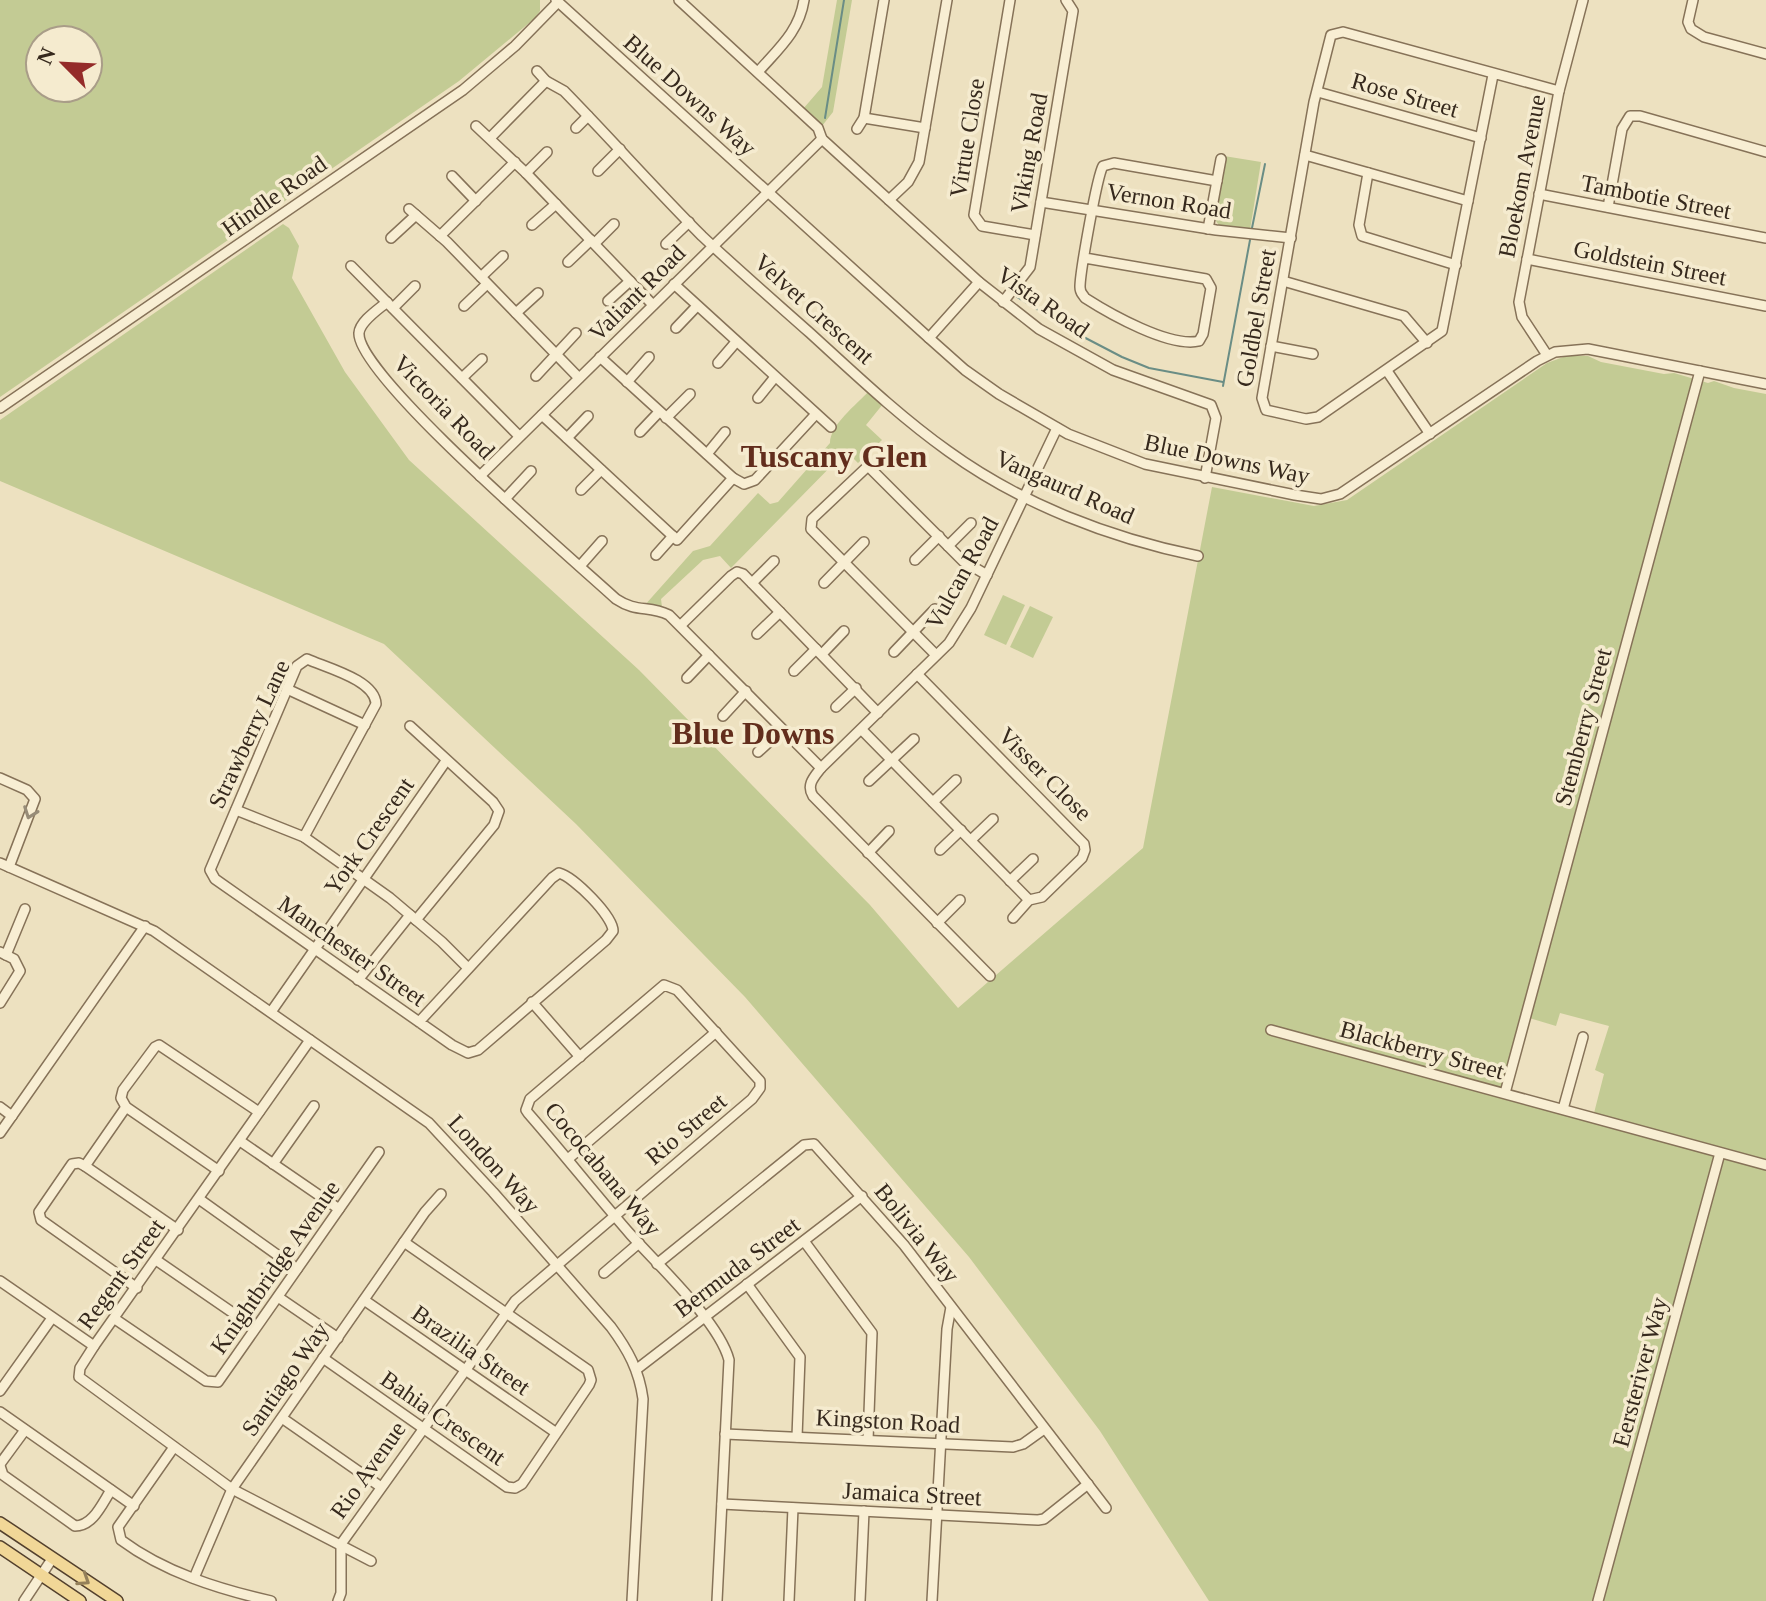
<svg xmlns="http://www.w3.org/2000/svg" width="1766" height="1601" font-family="'Times New Roman',serif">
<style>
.green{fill:#c3cb94;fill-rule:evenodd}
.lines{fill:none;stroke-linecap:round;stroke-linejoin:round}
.stream{stroke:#6a8d85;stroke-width:2}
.minor-casing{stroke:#867258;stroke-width:12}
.major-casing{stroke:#53402d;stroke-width:14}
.minor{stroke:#f8eed3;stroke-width:9}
.major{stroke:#f1d797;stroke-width:11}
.oneway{stroke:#978c78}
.oneway2{stroke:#94805a}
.labels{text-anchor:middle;stroke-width:7;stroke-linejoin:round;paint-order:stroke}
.street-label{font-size:24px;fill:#36291d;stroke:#f5ebcf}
.district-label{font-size:32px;font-weight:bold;fill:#622d1c;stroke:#f5ebcf}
</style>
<rect width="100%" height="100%" fill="#ede1c0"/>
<g class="green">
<path d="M0,0H540V11L535,18L459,81L0,397ZM40,40H88V88H40Z"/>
<polygon points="837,0 852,0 833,112 822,126 803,109 822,87"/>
<polygon points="1224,156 1261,162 1250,230 1220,227 1214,218"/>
<path d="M283,224L289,228L299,246L292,278L345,372L409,460L639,670L870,905L958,1008L1143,848L1212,487L1314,506L1347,500L1547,363L1566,356H1588L1601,362L1664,374L1674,373L1708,383L1714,381L1734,388L1766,394V1601H1209L1100,1431L969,1257L745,997L576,824L384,644L0,481V420ZM1560,1013L1609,1026L1595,1070L1604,1074L1593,1117L1506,1092L1526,1017L1556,1026Z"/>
<path d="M869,391L883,404L866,425L882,440L858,463L846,451L731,568L720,556L703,560L661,599L662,607L644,606L693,551L710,546L758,493L770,504L778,502L830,443C830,425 856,405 869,391Z"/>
<polygon points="1003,595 1025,605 1006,645 984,635"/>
<polygon points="1030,606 1053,617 1033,658 1010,647"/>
</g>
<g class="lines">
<g class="stream">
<polyline points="825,118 844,0"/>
<polyline points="1252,228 1265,164"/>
<polyline points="1017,297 1074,332 1122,357 1149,368 1223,382"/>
<polyline points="1223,386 1250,240"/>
</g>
<g class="minor-casing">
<g id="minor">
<polyline points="556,0 929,338 965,370 999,394 1068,434 1145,464 1295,495 1321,499 1340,494 1537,361 1555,352 1588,349 1766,384"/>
<polyline points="679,0 818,128 822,139 979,282 1039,329 1113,370 1211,405 1216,418 1205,478"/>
<polyline points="1010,0 974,215 982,226 1035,235"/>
<polyline points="1693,0 1688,22 1691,29 1704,37 1766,54"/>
<path d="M537,71L546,81L564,91C611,139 655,189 702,236C737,269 774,301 810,333C855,374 899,416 948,451C1021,504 1110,538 1198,556"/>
<path d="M758,72C778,49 799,32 804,0"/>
<polyline points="1493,75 1442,331 1318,417 1306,419 1266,410 1262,398 1314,102 1331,35 1343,32 1559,91"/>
<polyline points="1318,92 1481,138"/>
<polyline points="864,118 925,128"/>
<polyline points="476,126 526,173 653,305"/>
<polyline points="576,128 588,116"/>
<polyline points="857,129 864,118 884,0"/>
<polyline points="490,138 546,81"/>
<polyline points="1305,155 1468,201"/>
<polyline points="598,171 620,149"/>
<polyline points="526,173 547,152"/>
<polyline points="1368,173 1359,225 1362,236 1456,265"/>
<polyline points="452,176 476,201"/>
<polyline points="1539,194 1766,238"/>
<polyline points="889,200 908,182 919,162 947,0"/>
<polyline points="1041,202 1216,230 1291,238"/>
<polyline points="1608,207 1622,129 1630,116 1640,116 1766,152"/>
<polyline points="409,209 447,242 579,378"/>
<polyline points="532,225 556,204"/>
<polyline points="1208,229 1221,159"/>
<polyline points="440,236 515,162"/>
<polyline points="391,238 416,215"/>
<polyline points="595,243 614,224"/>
<polyline points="666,244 689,222"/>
<path d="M1085,258L1206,279L1211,288L1203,334L1199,341C1170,348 1110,314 1085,298C1082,293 1080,293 1080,287C1080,273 1097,176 1103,166L1114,163L1217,181"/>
<polyline points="1527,259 1766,306"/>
<polyline points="568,262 591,240"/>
<polyline points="351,266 519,436"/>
<polyline points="481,277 503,256"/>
<polyline points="1283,281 1404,316 1427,343"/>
<polyline points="674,284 831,427"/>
<polyline points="608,301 630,281"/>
<path d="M387,302C379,309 360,321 359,333C356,375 576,562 616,599C637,613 648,605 669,615L821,768"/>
<polyline points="1003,302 1030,267 1073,11 1066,0"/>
<polyline points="464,306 487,284"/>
<polyline points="393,308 415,286"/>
<polyline points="516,313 538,293"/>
<polyline points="676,328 697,306"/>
<polyline points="929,338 979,282"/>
<polyline points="1271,346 1313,354"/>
<polyline points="1547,355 1522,317 1519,302 1559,91 1583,0"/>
<polyline points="600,357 733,478 744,484 755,480 816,414"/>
<polyline points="718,363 736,342"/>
<polyline points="1387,371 1430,434"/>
<polyline points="536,376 576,333"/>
<polyline points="462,378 482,359"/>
<polyline points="627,382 649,357"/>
<polyline points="758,398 775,377"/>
<polyline points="0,408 463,90 515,46 558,2"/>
<polyline points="542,415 677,540 733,478"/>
<polyline points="666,418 690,394"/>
<polyline points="640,432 659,412"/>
<polyline points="567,438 588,416"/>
<polyline points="707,454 725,432"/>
<polyline points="480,476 822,139"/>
<polyline points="581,490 601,470"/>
<polyline points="505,499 531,471"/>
<polyline points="948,546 971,523"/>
<polyline points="656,555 673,536"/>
<polyline points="915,560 939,536"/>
<polyline points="580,566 602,541"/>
<polyline points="752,583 774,561"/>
<polyline points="824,583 864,542"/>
<polyline points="681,625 731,576 737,572 743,574 878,713"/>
<polyline points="757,634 780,612"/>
<polyline points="894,652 935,609"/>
<polyline points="822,654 844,631"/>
<polyline points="936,655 811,529 812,519 868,466 963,561 987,575"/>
<polyline points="794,671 816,649"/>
<polyline points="917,674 1084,844 1085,850 1082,858 1042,897 1029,900 1013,918"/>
<polyline points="687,678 709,655"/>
<polyline points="287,689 365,725"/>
<polyline points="836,707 856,688"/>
<polyline points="723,716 746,691"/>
<polyline points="410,726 493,802 499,811 494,825 416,920"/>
<polyline points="862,730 1029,900"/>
<polyline points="758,752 782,730"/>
<polyline points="0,778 27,790 35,799 9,867"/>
<polyline points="869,781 914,739"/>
<polyline points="933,802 956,780"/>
<polyline points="236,810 304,837 390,898 442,942 468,968"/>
<path d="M304,837L376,704C375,680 327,668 307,659L297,666L210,870L215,879L452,1045L468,1053L478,1050L606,940L613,931C613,916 574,877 559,873L552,878L419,1022"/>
<polyline points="971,840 993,819"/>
<polyline points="940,850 961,830"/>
<polyline points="868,853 889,831"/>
<path d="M0,863L154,931L429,1123L493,1192L611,1327C628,1350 639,1370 643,1399L632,1601"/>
<polyline points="1010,881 1033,859"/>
<polyline points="937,923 960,900"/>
<polyline points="0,952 14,959 20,971 0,1003"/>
<polyline points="6,955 25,909"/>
<path d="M990,976L813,796C806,785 814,777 821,768L949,643L971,608L1057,428"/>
<polyline points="358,980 410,915"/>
<polyline points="532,1002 580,1057"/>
<polyline points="271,1012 446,761"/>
<polyline points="1271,1030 1766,1165"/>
<polyline points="310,1040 94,1346 80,1368 79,1377 232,1489 371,1561"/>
<polyline points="1505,1093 1700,371"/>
<polyline points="0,1107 12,1116"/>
<polyline points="1563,1109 1583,1037"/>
<polyline points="0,1133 145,926"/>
<polyline points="240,1141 339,1209"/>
<polyline points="568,1159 716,1032"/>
<polyline points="273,1164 314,1106"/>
<polyline points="85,1166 126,1107"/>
<polyline points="219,1171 126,1107 121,1098 123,1090 155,1047 159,1045 259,1112"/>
<polyline points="199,1199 297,1269"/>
<polyline points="804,1241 872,1333 868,1440"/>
<polyline points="156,1260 255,1328"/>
<polyline points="657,1264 804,1145 814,1144 904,1245 1106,1508"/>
<polyline points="604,1273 639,1243"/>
<polyline points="0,1281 94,1346"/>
<polyline points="747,1284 800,1357 797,1437"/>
<polyline points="137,1288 41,1220 39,1212 72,1164 79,1163 85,1166 178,1230"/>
<polyline points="278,1297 338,1338"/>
<polyline points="364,1300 555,1432"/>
<polyline points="115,1319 206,1381 218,1382 379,1152"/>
<polyline points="323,1358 507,1487 515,1488 522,1484 589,1385 591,1380 588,1370 404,1242"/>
<polyline points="637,1369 862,1196"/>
<polyline points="0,1391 52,1318"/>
<polyline points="0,1412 134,1506"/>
<polyline points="282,1418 381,1487"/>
<polyline points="725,1434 1013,1447 1023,1444 1044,1429"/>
<path d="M174,1447L118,1527L121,1540C164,1572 218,1589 271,1601"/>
<polyline points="0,1464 25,1430"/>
<path d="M0,1466L3,1475L75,1526C93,1526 102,1504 111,1490"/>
<polyline points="722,1504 1038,1520 1044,1519 1088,1484"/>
<polyline points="194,1578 232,1489 425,1212 441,1194"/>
<polyline points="24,1601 52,1559"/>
<path d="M338,1601L341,1593V1544L515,1301L752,1099L760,1088V1081L677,990L664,985L530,1099L526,1110L528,1113C563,1153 596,1195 631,1235C659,1266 719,1322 729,1360L717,1601"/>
<polyline points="789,1601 793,1508"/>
<polyline points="860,1601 864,1511"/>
<polyline points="932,1601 947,1329 951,1307"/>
<polyline points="1598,1601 1720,1153"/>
</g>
</g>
<g class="major-casing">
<g id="major">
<polyline points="0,1523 117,1601"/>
<polyline points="0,1547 80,1601"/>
</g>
</g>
<use href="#minor" class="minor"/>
<use href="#major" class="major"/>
</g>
<defs><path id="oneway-chevron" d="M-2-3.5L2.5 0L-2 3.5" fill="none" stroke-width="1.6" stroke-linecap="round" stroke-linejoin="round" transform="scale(2)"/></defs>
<use class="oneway" href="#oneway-chevron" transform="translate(30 813) rotate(110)"/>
<use class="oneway2" href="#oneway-chevron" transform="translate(84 1580) rotate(33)"/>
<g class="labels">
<g class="street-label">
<text transform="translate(690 95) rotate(42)" y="8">Blue Downs Way</text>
<text transform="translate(1405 95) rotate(16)" y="8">Rose Street</text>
<text transform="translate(967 138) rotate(-81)" y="8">Virtue Close</text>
<text transform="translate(1029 153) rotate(-80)" y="8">Viking Road</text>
<text transform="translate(1522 176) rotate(-79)" y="8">Bloekom Avenue</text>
<text transform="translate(274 196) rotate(-35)" y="8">Hindle Road</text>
<text transform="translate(1656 197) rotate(11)" y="8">Tambotie Street</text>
<text transform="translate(1169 201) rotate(9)" y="8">Vernon Road</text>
<text transform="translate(1650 263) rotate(11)" y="8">Goldstein Street</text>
<text transform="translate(637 293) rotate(-45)" y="8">Valiant Road</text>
<text transform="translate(1043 302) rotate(35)" y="8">Vista Road</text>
<text transform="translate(814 309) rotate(42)" y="8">Velvet Crescent</text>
<text transform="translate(1256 318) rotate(-80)" y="8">Goldbel Street</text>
<text transform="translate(444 407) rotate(46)" y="8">Victoria Road</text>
<text transform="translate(1227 459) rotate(12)" y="8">Blue Downs Way</text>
<text transform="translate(1065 487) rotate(24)" y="8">Vangaurd Road</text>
<text transform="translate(962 573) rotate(-61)" y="8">Vulcan Road</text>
<text transform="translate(1583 727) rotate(-75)" y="8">Stemberry Street</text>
<text transform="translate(249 734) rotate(-65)" y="8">Strawberry Lane</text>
<text transform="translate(1045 774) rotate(45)" y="8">Visser Close</text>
<text transform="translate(369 836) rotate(-55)" y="8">York Crescent</text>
<text transform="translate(352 951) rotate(35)" y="8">Manchester Street</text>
<text transform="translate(1422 1050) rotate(15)" y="8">Blackberry Street</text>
<text transform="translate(686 1129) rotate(-40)" y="8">Rio Street</text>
<text transform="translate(494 1164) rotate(48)" y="8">London Way</text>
<text transform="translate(603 1169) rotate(50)" y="8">Cococabana Way</text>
<text transform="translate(917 1233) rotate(51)" y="8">Bolivia Way</text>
<text transform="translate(275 1267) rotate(-55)" y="8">Knightbridge Avenue</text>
<text transform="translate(737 1267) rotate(-37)" y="8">Bermuda Street</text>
<text transform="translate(121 1274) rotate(-54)" y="8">Regent Street</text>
<text transform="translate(471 1350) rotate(35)" y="8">Brazilia Street</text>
<text transform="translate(1640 1372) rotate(-75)" y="8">Eersteriver Way</text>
<text transform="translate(285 1379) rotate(-55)" y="8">Santiago Way</text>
<text transform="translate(443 1418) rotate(35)" y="8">Bahia Crescent</text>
<text transform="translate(888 1421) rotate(3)" y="8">Kingston Road</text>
<text transform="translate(368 1470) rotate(-55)" y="8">Rio Avenue</text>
<text transform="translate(912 1494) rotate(3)" y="8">Jamaica Street</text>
</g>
<g class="district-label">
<text x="834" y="467">Tuscany Glen</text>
<text x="753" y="744">Blue Downs</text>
</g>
</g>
<g transform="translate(64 64) rotate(294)"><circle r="38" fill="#f5ebcf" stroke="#a99d88" stroke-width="2"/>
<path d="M0-6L14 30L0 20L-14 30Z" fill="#942b29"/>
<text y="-12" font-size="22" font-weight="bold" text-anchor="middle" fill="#36291d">N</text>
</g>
</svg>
